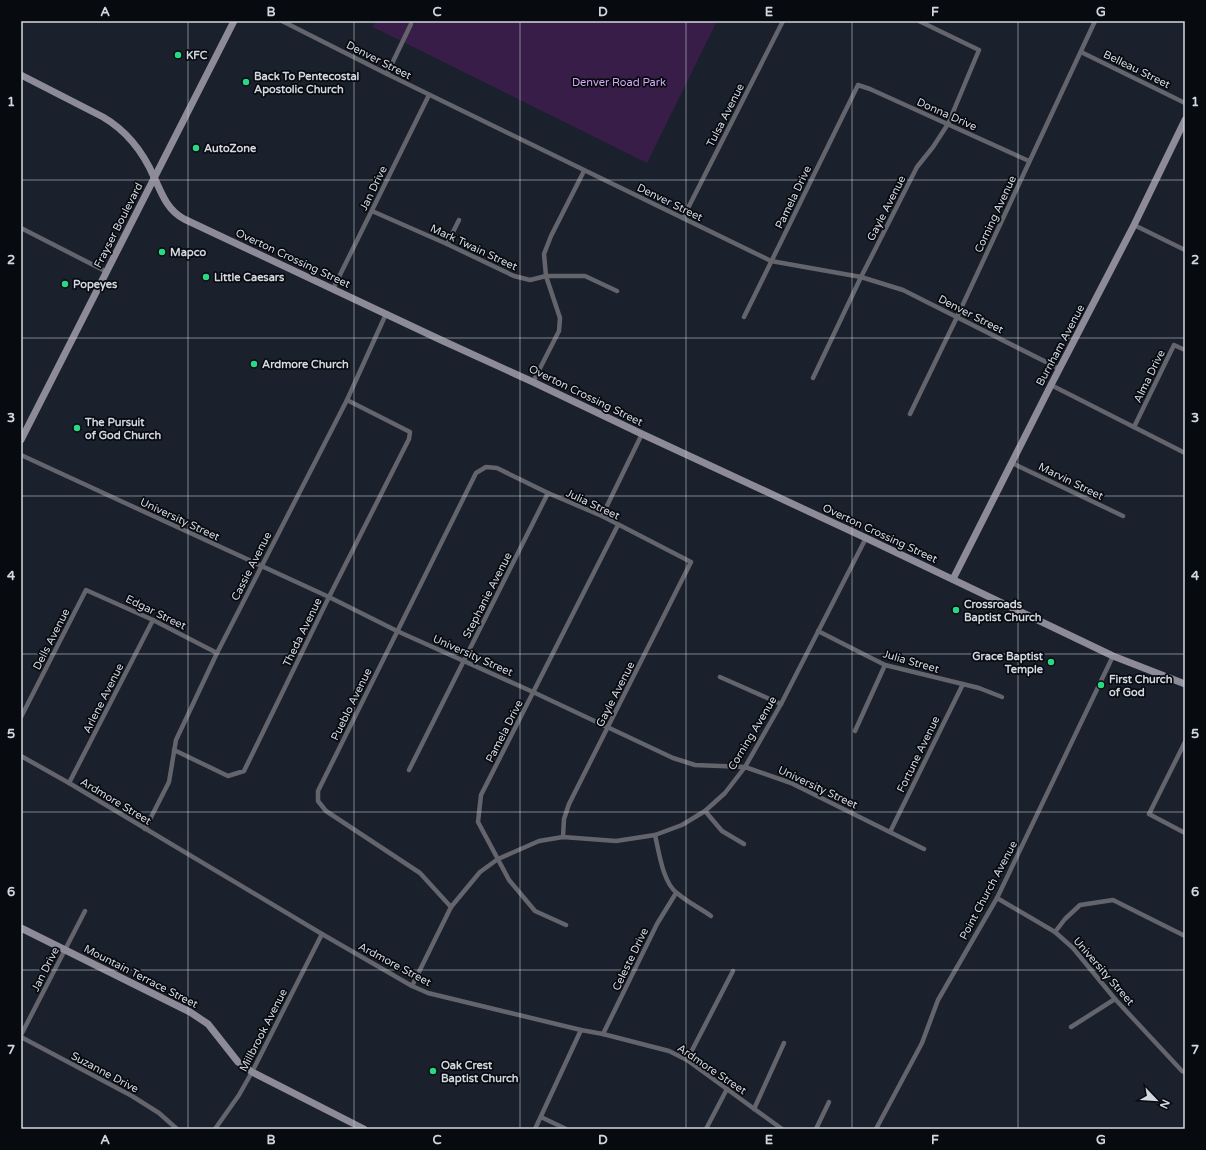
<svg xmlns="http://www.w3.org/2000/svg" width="1206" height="1150" font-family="'Varela Round',sans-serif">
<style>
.green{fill:#381d48}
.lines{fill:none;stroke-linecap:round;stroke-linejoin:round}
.street{stroke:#64646c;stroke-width:4.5}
.secondary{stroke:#8c8b97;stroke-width:7}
.grid{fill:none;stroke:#d3d7e0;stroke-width:1;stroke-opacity:0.55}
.poi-dot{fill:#2ad884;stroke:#070a0f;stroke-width:1.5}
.labels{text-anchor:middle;stroke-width:3.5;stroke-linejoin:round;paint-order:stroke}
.poi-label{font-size:11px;font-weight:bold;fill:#d3d7e0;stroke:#070a0f;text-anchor:start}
.street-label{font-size:11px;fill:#d3d7e0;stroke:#070a0f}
.park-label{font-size:11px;fill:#d5a9f5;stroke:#070a0f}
.neatline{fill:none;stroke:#d3d7e0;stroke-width:1.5}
.grid-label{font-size:13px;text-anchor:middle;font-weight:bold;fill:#d3d7e0}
</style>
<rect width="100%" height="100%" fill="#1a202c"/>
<polygon class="green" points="376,21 717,21 647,163 373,27"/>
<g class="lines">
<g class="street">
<polyline points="282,21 387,74 771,261 861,277 903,290 1060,369"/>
<polyline points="1081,52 1185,103"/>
<polyline points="387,74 411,24"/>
<polyline points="372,211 447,244 514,276 530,280 546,276 585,276 617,291"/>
<polyline points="683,218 783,21"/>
<polyline points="1134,225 1185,250"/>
<polyline points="21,228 107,272"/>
<polyline points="447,244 459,220"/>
<polyline points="333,289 429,95"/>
<polyline points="744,317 858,85 870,89 1029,161"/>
<polyline points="813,378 861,277 917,167 933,147 948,124 979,50 919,21"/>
<polyline points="533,382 559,331 560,318 546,276 544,254 551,236 584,171"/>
<polyline points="1051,385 1185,453"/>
<polyline points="910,414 957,317 1095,21"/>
<polyline points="1134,427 1174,345 1185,350"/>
<polyline points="21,455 329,597 397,631 533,692 673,758 695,765 745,767 791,783 924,849"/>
<polyline points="1012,463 1123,516"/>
<polyline points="602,516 642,434"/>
<polyline points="818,631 885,665 979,688 1002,697"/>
<polyline points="720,677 781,704"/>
<polyline points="21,717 86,590 153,620 217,653"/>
<polyline points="855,731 885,665"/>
<polyline points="1185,742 1149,814 1185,833"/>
<polyline points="174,750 228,776 244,771 329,597 409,439 410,432 347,400"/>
<polyline points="21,756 69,783 322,934 412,986 428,993 581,1030 603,1034 669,1051 687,1060 782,1129"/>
<polyline points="409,770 548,493"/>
<polyline points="69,783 153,620"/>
<polyline points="705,811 722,831 744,844"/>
<polyline points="145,829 169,782 176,740 217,653 347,400 386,314"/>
<polyline points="890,832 963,684"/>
<path d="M655,835C659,852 663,883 677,893C687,902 700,908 711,916"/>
<polyline points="997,898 1055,932 1073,948 1115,999 1182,1071 1185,1072"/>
<polyline points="451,907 420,873 326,811 318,801 318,791 476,473 486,467 497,468 548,493 602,516 691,562 569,804 564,819 563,837"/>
<polyline points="566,925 535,911 509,880 478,822 481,795 618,525"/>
<polyline points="1055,932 1065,919 1080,905 1113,900 1185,936"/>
<polyline points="412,986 451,907 480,872 498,859 539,841 563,837 616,841 655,835 682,825 705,811 725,793 745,767 781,704 866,538"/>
<polyline points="1071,1027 1115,999"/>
<polyline points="603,1034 657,924 676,893"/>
<polyline points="21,1035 85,911"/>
<polyline points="21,1037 132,1096 159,1113 177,1129"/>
<polyline points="687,1060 733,971"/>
<polyline points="754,1109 784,1043"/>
<polyline points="541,1117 566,1129"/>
<polyline points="215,1129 239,1095 252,1072 322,934"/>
<polyline points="535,1129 581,1030"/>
<polyline points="706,1129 727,1089"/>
<polyline points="816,1129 829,1102"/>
<polyline points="876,1129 922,1043 938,1000 997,898 1113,656"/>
</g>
<g class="secondary">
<path d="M21,75L103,117C127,131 143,152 154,177C162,194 167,210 184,219L441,340L533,382L642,434L866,538L1113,656L1185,684"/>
<polyline points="21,440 234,21"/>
<polyline points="953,579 1051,385 1134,225 1185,120"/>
<polyline points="21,928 190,1012 208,1024 238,1062 252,1072 364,1129"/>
</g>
</g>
<path class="grid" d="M188,21V1129M354,21V1129M520,21V1129M686,21V1129M852,21V1129M1018,21V1129M21,180H1185M21,338H1185M21,496H1185M21,654H1185M21,812H1185M21,970H1185"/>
<g class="poi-dot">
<circle cx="178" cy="55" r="4"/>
<circle cx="246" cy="82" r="4"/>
<circle cx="196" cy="148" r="4"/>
<circle cx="162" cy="252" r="4"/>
<circle cx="206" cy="277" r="4"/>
<circle cx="65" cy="284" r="4"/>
<circle cx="254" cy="364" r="4"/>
<circle cx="77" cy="428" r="4"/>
<circle cx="956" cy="610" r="4"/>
<circle cx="1051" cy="662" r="4"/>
<circle cx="1101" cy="685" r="4"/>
<circle cx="433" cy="1071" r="4"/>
</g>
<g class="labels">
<g class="poi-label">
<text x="186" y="59">KFC</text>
<text x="254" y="80">Back To Pentecostal<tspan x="254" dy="13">Apostolic Church</tspan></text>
<text x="204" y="152">AutoZone</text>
<text x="170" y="256">Mapco</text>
<text x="214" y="281">Little Caesars</text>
<text x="73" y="288">Popeyes</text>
<text x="262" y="368">Ardmore Church</text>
<text x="85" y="426">The Pursuit<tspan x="85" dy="13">of God Church</tspan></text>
<text x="964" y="608">Crossroads<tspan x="964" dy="13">Baptist Church</tspan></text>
<text x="1043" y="660" text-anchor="end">Grace Baptist<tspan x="1043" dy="13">Temple</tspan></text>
<text x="1109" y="683">First Church<tspan x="1109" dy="13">of God</tspan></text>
<text x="441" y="1069">Oak Crest<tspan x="441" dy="13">Baptist Church</tspan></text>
</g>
<g class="street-label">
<text transform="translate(379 60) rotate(27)" y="4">Denver Street</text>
<text transform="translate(1137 69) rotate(26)" y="4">Belleau Street</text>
<text transform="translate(947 114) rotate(24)" y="4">Donna Drive</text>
<text transform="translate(725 115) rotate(-63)" y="4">Tulsa Avenue</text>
<text transform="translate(373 188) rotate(-64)" y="4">Jan Drive</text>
<text transform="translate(793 197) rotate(-64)" y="4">Pamela Drive</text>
<text transform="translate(670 202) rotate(26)" y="4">Denver Street</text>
<text transform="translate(886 208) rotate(-63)" y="4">Gayle Avenue</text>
<text transform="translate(995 214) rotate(-65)" y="4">Corning Avenue</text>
<text transform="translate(118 225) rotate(-63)" y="4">Frayser Boulevard</text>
<text transform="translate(474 247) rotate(25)" y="4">Mark Twain Street</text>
<text transform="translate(293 258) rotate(25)" y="4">Overton Crossing Street</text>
<text transform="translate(971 314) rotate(27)" y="4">Denver Street</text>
<text transform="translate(1060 345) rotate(-62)" y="4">Burnham Avenue</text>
<text transform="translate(1149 376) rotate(-64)" y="4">Alma Drive</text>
<text transform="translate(586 395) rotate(26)" y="4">Overton Crossing Street</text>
<text transform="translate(1071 481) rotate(26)" y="4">Marvin Street</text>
<text transform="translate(593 504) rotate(25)" y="4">Julia Street</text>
<text transform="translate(180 519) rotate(25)" y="4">University Street</text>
<text transform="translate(880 533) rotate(25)" y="4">Overton Crossing Street</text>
<text transform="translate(251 566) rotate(-63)" y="4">Cassie Avenue</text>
<text transform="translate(487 595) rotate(-63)" y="4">Stephanie Avenue</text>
<text transform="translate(156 612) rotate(26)" y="4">Edgar Street</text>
<text transform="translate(302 632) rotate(-64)" y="4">Theda Avenue</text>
<text transform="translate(51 639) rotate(-63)" y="4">Dells Avenue</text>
<text transform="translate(473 655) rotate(24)" y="4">University Street</text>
<text transform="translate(911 661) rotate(16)" y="4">Julia Street</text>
<text transform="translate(615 694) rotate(-63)" y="4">Gayle Avenue</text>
<text transform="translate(103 698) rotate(-63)" y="4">Arlene Avenue</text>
<text transform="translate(351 704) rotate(-64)" y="4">Pueblo Avenue</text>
<text transform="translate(504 731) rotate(-63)" y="4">Pamela Drive</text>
<text transform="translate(752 733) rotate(-59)" y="4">Corning Avenue</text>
<text transform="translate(918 754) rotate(-64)" y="4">Fortune Avenue</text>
<text transform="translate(818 787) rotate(25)" y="4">University Street</text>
<text transform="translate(116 801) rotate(31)" y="4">Ardmore Street</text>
<text transform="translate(988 890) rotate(-62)" y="4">Point Church Avenue</text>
<text transform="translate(630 959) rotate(-64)" y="4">Celeste Drive</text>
<text transform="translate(395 964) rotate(28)" y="4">Ardmore Street</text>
<text transform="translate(45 969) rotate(-63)" y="4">Jan Drive</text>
<text transform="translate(1104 971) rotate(49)" y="4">University Street</text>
<text transform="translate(141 976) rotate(27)" y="4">Mountain Terrace Street</text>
<text transform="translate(263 1030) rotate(-63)" y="4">Millbrook Avenue</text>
<text transform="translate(712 1069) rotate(34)" y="4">Ardmore Street</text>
<text transform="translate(105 1072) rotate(28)" y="4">Suzanne Drive</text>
</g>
<g class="park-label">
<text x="619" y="86">Denver Road Park</text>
</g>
</g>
<rect width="1206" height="1150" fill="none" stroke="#070a0f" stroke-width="44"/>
<g transform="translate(1156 1100) rotate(115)" stroke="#070a0f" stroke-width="3" paint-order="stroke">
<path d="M0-3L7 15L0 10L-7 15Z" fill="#d3d7e0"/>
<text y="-6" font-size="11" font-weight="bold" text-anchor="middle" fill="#d3d7e0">N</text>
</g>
<rect x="22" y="22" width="1162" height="1106" class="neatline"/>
<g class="grid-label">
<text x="105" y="16">A</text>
<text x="271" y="16">B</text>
<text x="437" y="16">C</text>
<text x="603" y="16">D</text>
<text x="769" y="16">E</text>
<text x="935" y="16">F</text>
<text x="1101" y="16">G</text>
<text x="11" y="106">1</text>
<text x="1195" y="106">1</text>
<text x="11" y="264">2</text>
<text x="1195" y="264">2</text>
<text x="11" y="422">3</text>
<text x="1195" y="422">3</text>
<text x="11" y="580">4</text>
<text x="1195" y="580">4</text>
<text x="11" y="738">5</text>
<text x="1195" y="738">5</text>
<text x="11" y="896">6</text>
<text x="1195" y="896">6</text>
<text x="11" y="1054">7</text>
<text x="1195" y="1054">7</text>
<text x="105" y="1144">A</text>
<text x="271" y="1144">B</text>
<text x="437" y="1144">C</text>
<text x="603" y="1144">D</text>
<text x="769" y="1144">E</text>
<text x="935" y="1144">F</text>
<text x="1101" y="1144">G</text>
</g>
</svg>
